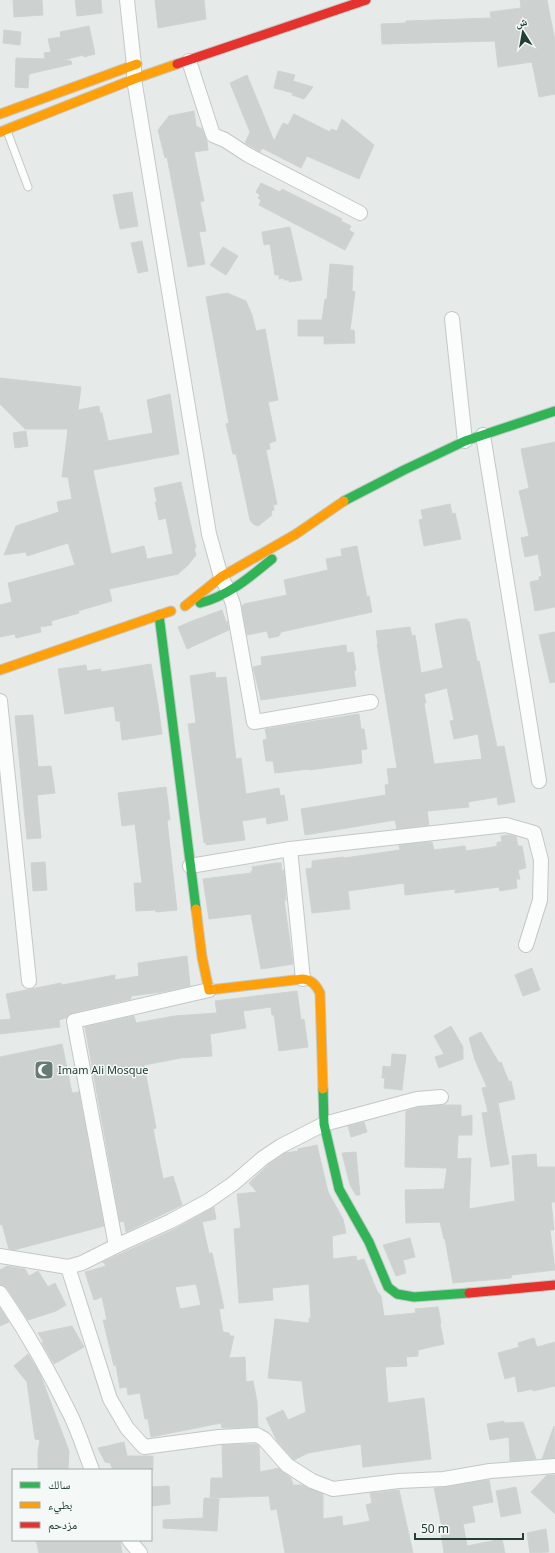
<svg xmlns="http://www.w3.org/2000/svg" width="555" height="1553" font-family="'Noto Sans','Noto Naskh Arabic',sans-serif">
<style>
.building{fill:#cdd2d0;stroke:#ced4d2;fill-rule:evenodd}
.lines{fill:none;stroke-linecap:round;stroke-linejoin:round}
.lane-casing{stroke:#c3c8c6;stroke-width:9}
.street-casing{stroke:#c3c8c6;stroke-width:16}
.fast-casing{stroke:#c1c8c6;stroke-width:11}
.slow-casing{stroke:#c1c8c6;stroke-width:11}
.jam-casing{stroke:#c1c8c6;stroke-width:11}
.lane{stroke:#fbfcfc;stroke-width:7}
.street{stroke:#fbfcfc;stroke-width:14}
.fast{stroke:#30b455;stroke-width:9}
.slow{stroke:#ff9f0a;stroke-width:9}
.jam{stroke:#e5322d;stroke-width:9}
.labels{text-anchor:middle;stroke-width:3;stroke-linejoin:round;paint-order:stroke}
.poi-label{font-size:11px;fill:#233e37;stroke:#f4f9f7;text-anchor:start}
</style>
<rect width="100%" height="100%" fill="#e6ebe9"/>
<g class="building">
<polygon points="13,0 42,0 43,15 14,17"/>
<polygon points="75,0 101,0 102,13 77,16"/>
<polygon points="155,0 204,0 206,19 158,28"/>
<polygon points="520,0 547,0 555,41 555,94 539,97 532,62 498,67 495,41 382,44 381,24 406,23 406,21 491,18 490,12 521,8"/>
<polygon points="89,26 95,54 84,57 83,55 63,60 71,61 72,64 29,74 28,88 15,87 16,58 45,59 44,53 51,52 48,39 61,37 60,32"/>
<polygon points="4,30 21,32 20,45 3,43"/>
<polygon points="278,71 295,75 293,81 313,87 304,99 292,95 293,93 274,88"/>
<polygon points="247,75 274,141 283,123 288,125 294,114 330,132 331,129 337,131 342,119 374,145 359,179 307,156 301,168 262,148 260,152 245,143 250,132 230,83"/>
<polygon points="194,111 196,126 202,129 207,141 208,150 194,152 204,201 200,202 206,231 199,232 205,264 188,267 167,157 165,158 158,130 169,116"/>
<polygon points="261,183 280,192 282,189 342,219 341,221 351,226 349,230 354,233 345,250 259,205 261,200 258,198 260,195 256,192"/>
<polygon points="132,192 138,226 120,229 113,195"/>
<polygon points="290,227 302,280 289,282 289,280 284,280 284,278 279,279 279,275 275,275 270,244 264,245 262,232"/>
<polygon points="142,241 148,271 138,273 131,243"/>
<polygon points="223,247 238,256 226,275 210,265"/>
<polygon points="330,264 353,266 352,291 355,292 350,330 354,330 355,343 324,344 324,336 298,336 298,320 322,320 325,299 327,299"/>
<polygon points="227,293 246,301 252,315 256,331 265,329 278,400 268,402 276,441 269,443 270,449 266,450 277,504 273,505 274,510 271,511 272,515 258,526 253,524 250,520 236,454 233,454 226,424 229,423 206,297"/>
<polygon points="0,378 81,387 78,410 99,406 100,413 102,413 108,441 153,433 147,400 170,394 179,454 93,470 111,554 144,546 147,559 173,554 166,518 159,520 155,502 157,502 154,488 181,482 196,548 194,548 196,555 188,565 178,574 109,589 112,601 78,611 79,613 51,621 52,625 40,627 41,632 16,638 15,634 0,637 0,605 12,602 8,583 75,565 68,543 27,556 26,552 4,555 16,526 59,512 57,502 72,499 68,477 62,477 68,429 25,429 0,404"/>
<polygon points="26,431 28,446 15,448 13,433"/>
<polygon points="555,442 555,607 535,611 530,582 539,580 539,577 542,576 538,554 525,557 521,538 529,536 519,491 529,488 521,449"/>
<polygon points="450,504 452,514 455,513 461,539 424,546 419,520 423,519 421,510"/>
<polygon points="357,546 367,597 369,596 372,612 281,632 279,636 269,638 267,631 247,635 242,606 244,604 287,595 284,580 328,570 326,559 342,556 341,549"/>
<polygon points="222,610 226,622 227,621 229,630 187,649 178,627 192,621"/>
<path d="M459,619H467V622L469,621L477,661H479L497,747L504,746L515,802L498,805L497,797L468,802L469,807L427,811L429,825L397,829L395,820L305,835L301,809L386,795L385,785L389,784L387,769L397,768L377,644L378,643L376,631L410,627L412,636L415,635L421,673L443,668L435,624ZM447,688L454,720L450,721L454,739L478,734L482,759L434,764L424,703H426L424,694Z"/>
<polygon points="555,632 555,682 550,683 539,635"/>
<polygon points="346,645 347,653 353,652 356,670 354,671 356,686 261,700 253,667 262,665 261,657"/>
<polygon points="151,664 158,705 162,734 122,740 120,721 116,721 114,706 65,714 58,669 86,665 87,671 101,669 101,672"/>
<polygon points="215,672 216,678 226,677 236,759 241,758 246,794 279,788 280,796 284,795 288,820 267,824 266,817 242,821 245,840 206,845 206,842 204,843 188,724 196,723 190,676"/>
<polygon points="359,714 361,729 364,729 367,749 361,750 362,763 309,770 309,769 275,773 273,761 266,761 263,740 267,739 265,729"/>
<polygon points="33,715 38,767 51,766 55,793 37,795 41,838 27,839 15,716"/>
<polygon points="166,787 170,820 167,820 177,910 156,912 155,910 136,911 134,883 142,883 135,824 122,826 118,793"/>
<polygon points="509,835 516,837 518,846 522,846 526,868 518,870 520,879 516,879 517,888 500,891 499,887 455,893 455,889 405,895 404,883 348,891 350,909 312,913 306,869 312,868 312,861 344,857 344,858 400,850 399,845 432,842 434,850 465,846 466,851 493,847 497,846 497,842 502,842 501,836"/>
<polygon points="45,862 47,890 33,891 31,863"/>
<polygon points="276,863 281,863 282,871 284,870 286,900 284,900 293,964 261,969 251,914 209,919 203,879 251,873 251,871 253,871 252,867"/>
<polygon points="187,956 190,986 161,992 131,996 131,999 72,1013 66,1018 59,1020 60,1027 0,1034 0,1020 11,1019 6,994 61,983 62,985 115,975 115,980 139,976 138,963"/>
<polygon points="532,968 540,990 523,996 515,975"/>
<polygon points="297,991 301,1020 304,1019 308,1047 279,1051 274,1015 272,1015 271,1007 243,1011 246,1028 210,1034 212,1056 181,1058 144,1065 156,1128 153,1129 163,1179 173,1176 182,1205 126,1232 124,1221 120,1222 85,1027 134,1016 136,1023 174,1016 217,1013 215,1001"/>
<polygon points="451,1026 463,1047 463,1059 439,1068 435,1057 444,1054 434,1036"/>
<polygon points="481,1032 499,1063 501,1062 509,1082 511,1081 515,1099 498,1103 509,1164 491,1167 482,1113 488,1112 482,1088 487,1087 475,1060 469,1038"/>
<polygon points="62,1044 72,1093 79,1092 104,1226 14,1250 9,1249 2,1224 0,1225 0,1057"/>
<polygon points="392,1054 406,1055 402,1090 384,1088 385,1078 382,1078 383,1066 391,1067"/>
<polygon points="444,1105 461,1105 461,1117 472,1115 472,1135 458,1135 457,1159 471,1158 469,1209 515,1201 512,1156 536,1154 537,1167 555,1167 555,1202 551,1202 554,1230 550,1230 555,1270 512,1275 511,1278 453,1283 445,1239 444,1239 440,1222 406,1223 405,1190 444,1189 447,1168 405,1167 406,1111 418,1107"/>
<polygon points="364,1122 367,1132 351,1137 348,1126"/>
<polygon points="317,1145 328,1192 343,1219 346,1233 332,1236 333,1259 356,1256 357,1261 364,1259 377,1291 381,1296 384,1316 416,1313 415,1309 438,1307 441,1323 440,1324 444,1344 418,1350 418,1356 406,1357 407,1366 385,1367 388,1403 424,1398 431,1459 363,1467 361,1444 308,1453 294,1460 277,1441 266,1418 283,1410 288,1420 306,1412 302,1381 268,1378 275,1319 309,1323 309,1318 311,1318 309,1284 272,1288 273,1300 239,1303 234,1229 241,1228 237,1194 257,1192 249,1183 268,1165 285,1153 298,1151 298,1149"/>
<polygon points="356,1152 360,1195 356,1195 350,1185 342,1153"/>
<path d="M214,1207L216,1219L202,1222L209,1253H212L224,1308L219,1309L223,1332L229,1333L230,1336H234L229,1358L245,1357L246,1382L253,1381L257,1401L258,1427L222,1428L221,1423L151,1437L148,1419H145L140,1393L128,1395L127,1387L120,1388L116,1365L114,1366L103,1320H107L102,1297L94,1300L85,1272L106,1266L103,1262L175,1229ZM196,1284L201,1305L180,1309L175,1287Z"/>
<polygon points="410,1238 415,1257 403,1260 406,1273 396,1276 383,1245"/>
<polygon points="7,1266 25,1269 29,1276 38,1271 48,1287 55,1283 66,1305 56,1311 28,1320 7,1288 0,1285 0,1270"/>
<polygon points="0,1308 9,1322 0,1326"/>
<polygon points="72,1326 84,1347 54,1364 42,1343 43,1341 38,1333"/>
<polygon points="534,1338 537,1347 555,1342 555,1386 533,1391 533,1389 518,1392 515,1376 505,1379 498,1353 519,1347 518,1343"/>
<polygon points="28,1354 40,1374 69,1451 68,1470 38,1470 38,1451 40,1440 35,1439 27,1382 14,1366"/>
<polygon points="504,1421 504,1423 523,1422 536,1459 510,1461 509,1437 490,1440 487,1424"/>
<polygon points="554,1426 555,1458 542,1459"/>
<polygon points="124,1442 127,1456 153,1456 153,1470 113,1470 110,1463 105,1462 98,1448"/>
<polygon points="255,1444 259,1446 260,1472 279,1468 291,1478 293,1485 302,1485 323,1494 323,1519 342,1516 343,1526 370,1521 366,1505 372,1503 370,1493 399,1490 413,1553 285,1553 277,1509 271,1510 269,1496 210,1498 211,1478 223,1478 222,1445"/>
<polygon points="547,1475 555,1475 555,1514 531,1492"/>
<polygon points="489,1480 493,1502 472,1506 475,1522 463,1524 467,1546 502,1539 505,1553 444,1553 441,1533 443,1533 434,1488 445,1487"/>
<polygon points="169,1486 170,1504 151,1506 151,1487"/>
<polygon points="516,1487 521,1513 501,1517 496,1491"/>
<polygon points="204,1498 219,1499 217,1531 163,1528 163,1520 203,1518"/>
<polygon points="546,1529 549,1552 530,1553 527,1533"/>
<polygon points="36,1540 120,1540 122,1553 39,1553"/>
</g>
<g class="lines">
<g class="lane-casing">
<polyline id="lane" points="7,131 28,187"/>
</g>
<g class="street-casing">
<g id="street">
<polyline points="127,0 134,65 134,79 209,534 221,577 228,590 233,604 254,722 371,702"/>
<polyline points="189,61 213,135 225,140 248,155 360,213"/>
<polyline points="452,319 465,441"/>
<polyline points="483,435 539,781"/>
<polyline points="0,701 29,981"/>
<polyline points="290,849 303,979"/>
<polyline points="190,866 290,849 506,825 534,833 541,860 540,900 526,945"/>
<polyline points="116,1246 74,1021 209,990"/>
<polyline points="0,1256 68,1267 82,1263 116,1246 171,1221 208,1201 234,1183 263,1158 281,1146 324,1124 417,1099 441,1097"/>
<polyline points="68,1267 110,1399 127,1428 144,1447 219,1437 257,1435 264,1439 287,1465 312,1481 333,1489 399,1481 444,1479 490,1471 555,1466"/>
<path d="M0,1293C27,1332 50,1373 71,1416C79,1433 85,1452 92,1470"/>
<polyline points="129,1540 140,1553"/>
</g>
</g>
<g class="fast-casing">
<g id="fast">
<polyline points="344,501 404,470 465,441 555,411"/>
<path d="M200,603C228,596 250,577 272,559"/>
<polyline points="159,615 196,909"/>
<polyline points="323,1089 324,1124 339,1189 369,1242 388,1287 397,1294 414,1297 469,1293"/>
</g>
</g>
<g class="slow-casing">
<g id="slow">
<polyline points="0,114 137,64"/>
<polyline points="0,132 134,79 177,64"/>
<polyline points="185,606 221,577 296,534 344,501"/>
<polyline points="0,670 171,611"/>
<path d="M196,909L202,957L209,990L303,979C312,980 316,985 320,993L323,1089"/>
</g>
</g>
<g class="jam-casing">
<g id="jam">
<polyline points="177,64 366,0"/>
<polyline points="469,1293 555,1285"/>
</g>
</g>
<use href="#lane" class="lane"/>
<use href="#street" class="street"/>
<use href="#fast" class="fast"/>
<use href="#slow" class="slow"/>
<use href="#jam" class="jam"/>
</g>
<defs>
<g id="mosque-square" transform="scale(1)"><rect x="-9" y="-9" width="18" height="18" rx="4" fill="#677b75" stroke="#f4f9f7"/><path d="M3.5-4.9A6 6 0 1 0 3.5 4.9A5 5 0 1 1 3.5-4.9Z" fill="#fff"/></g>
</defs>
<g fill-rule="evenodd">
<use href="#mosque-square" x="44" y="1070"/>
</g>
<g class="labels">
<g class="poi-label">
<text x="58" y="1074">Imam Ali Mosque</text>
</g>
</g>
<rect x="12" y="1469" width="140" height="72" fill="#f4f9f7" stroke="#a0aeaa"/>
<rect x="20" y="1482" width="20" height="6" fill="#30b455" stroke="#a0aeaa"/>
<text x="48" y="1489" font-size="12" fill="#233e37">سالك</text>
<rect x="20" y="1502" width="20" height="6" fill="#ff9f0a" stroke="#a0aeaa"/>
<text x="48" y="1509" font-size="12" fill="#233e37">بطيء</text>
<rect x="20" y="1522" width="20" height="6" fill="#e5322d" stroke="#a0aeaa"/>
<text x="48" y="1529" font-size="12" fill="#233e37">مزدحم</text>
<g transform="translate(523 32) rotate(349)" stroke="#f4f9f7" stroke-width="3" paint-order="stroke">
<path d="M0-3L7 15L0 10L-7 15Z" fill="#233e37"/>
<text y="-6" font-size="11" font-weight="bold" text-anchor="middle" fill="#233e37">ش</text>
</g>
<path d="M415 1533v6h108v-6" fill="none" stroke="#233e37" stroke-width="2"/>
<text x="421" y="1533" font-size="12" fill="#233e37" stroke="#f4f9f7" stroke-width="3" paint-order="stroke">50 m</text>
</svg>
